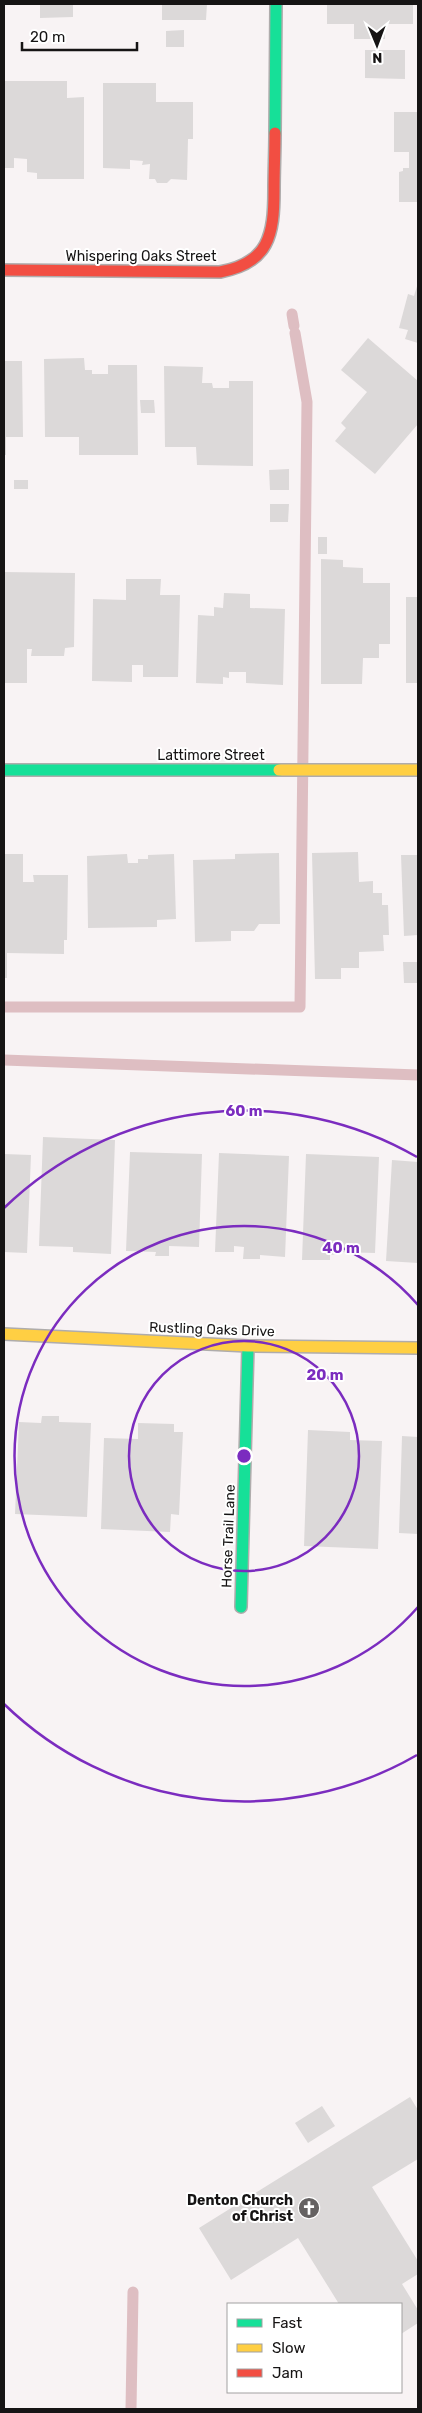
<svg xmlns="http://www.w3.org/2000/svg" width="422" height="2413" font-family="Rubik,sans-serif">
<style>
.lines{fill:none;stroke-linecap:round;stroke-linejoin:round}
.stream{stroke:#debec2;stroke-width:11}
.building{fill:#dcd9d9}
.fast-casing{stroke:#afacac;stroke-width:14}
.slow-casing{stroke:#afacac;stroke-width:14}
.jam-casing{stroke:#afacac;stroke-width:14}
.fast{stroke:#16e098;stroke-width:11}
.slow{stroke:#ffcf43;stroke-width:11}
.jam{stroke:#f24e42;stroke-width:11}
.ring{fill:none;stroke:#7b2cbf;stroke-width:2.5}
.labels{text-anchor:middle;stroke-width:4;stroke-linejoin:round;paint-order:stroke}
.street-label{font-size:14px;fill:#161414;stroke:#fff}
.poi-label{font-size:14px;font-weight:bold;fill:#161414;stroke:#fff;text-anchor:end}
.centre{fill:#7b2cbf;stroke:#fff;stroke-width:2.5}
.ring-label{font-size:15px;text-anchor:middle;font-weight:bold;fill:#7b2cbf;stroke:#fff;stroke-width:4;stroke-linejoin:round;paint-order:stroke}
</style>
<rect width="100%" height="100%" fill="#f8f3f4"/>
<g class="lines">
<g class="stream">
<polyline points="292,314 294,326"/>
<polyline points="4,1007 300,1007 307,402 295,333"/>
<polyline points="4,1060 418,1075"/>
<polyline points="131,2409 133,2292"/>
</g>
</g>
<g class="building">
<polygon points="40,4 73,4 73,17 40,18"/>
<polygon points="162,4 207,4 206,20 162,20"/>
<polygon points="327,4 413,4 413,24 385,24 385,39 354,39 354,24 327,24"/>
<polygon points="184,30 184,47 166,47 166,31"/>
<polygon points="365,50 405,50 405,79 365,78"/>
<polygon points="4,81 67,81 67,98 84,97 84,179 37,179 37,173 27,172 27,159 14,158 14,168 4,168"/>
<polygon points="103,83 156,83 156,102 193,102 193,139 188,139 187,180 171,179 167,183 157,183 155,179 149,179 150,164 142,165 143,161 130,160 130,169 103,168"/>
<polygon points="394,112 418,112 418,202 399,202 399,172 403,171 403,168 409,168 409,152 394,152"/>
<polygon points="418,283 418,343 405,339 408,330 399,328 408,294 414,296"/>
<polygon points="368,338 418,381 418,424 375,474 335,441 346,428 341,423 367,392 341,370"/>
<polygon points="84,358 85,370 92,370 92,374 108,374 108,365 137,365 138,455 79,455 79,437 45,437 44,359"/>
<polygon points="4,361 22,361 23,437 6,437 6,455 4,455"/>
<polygon points="164,366 203,367 202,383 212,383 213,388 229,388 229,381 253,381 253,466 197,465 196,447 165,447"/>
<polygon points="140,400 154,400 155,413 141,413"/>
<polygon points="289,469 289,490 270,490 269,470"/>
<rect x="14" y="480" width="14" height="9"/>
<polygon points="270,504 289,504 288,522 270,522"/>
<rect x="318" y="537" width="9" height="17"/>
<polygon points="321,559 343,560 343,567 363,568 363,583 390,583 390,644 379,644 379,658 363,658 362,684 321,684"/>
<polygon points="4,572 75,573 74,647 65,648 64,656 31,656 32,649 27,649 27,683 4,683"/>
<polygon points="126,579 161,579 160,595 180,595 178,677 143,677 143,665 132,665 132,682 92,681 93,599 126,600"/>
<polygon points="224,593 250,594 250,608 285,609 283,685 246,683 246,672 229,672 229,678 223,677 223,684 196,683 198,615 214,616 214,607 223,608"/>
<rect x="406" y="597" width="12" height="86"/>
<polygon points="358,852 359,882 373,881 373,893 382,893 382,905 388,905 389,935 383,935 384,951 359,952 359,968 341,968 341,979 315,979 312,853"/>
<polygon points="279,853 280,924 259,924 254,931 231,931 231,941 195,942 193,860 235,859 235,854"/>
<polygon points="4,854 23,854 23,882 34,882 33,875 68,875 67,940 64,940 64,954 7,953 7,978 4,978"/>
<polygon points="127,854 128,863 138,863 138,859 148,859 148,855 174,854 176,919 157,920 157,927 88,928 87,856"/>
<polygon points="401,855 418,855 418,935 404,936"/>
<polygon points="403,962 418,962 418,983 404,983"/>
<polygon points="43,1137 115,1140 111,1254 73,1252 73,1247 39,1246"/>
<polygon points="130,1152 202,1154 199,1247 169,1246 169,1256 155,1256 156,1252 126,1251"/>
<polygon points="219,1153 289,1156 285,1257 260,1255 260,1259 243,1259 244,1247 234,1246 234,1252 215,1252"/>
<polygon points="4,1154 31,1155 27,1253 4,1252"/>
<polygon points="306,1154 379,1157 375,1253 339,1252 339,1254 330,1255 330,1260 302,1260"/>
<polygon points="392,1160 418,1162 418,1263 386,1261"/>
<polygon points="42,1416 59,1416 59,1422 91,1423 87,1517 15,1514 19,1422 41,1423"/>
<polygon points="138,1423 174,1424 174,1432 183,1432 179,1515 171,1514 170,1532 101,1529 104,1438 138,1439"/>
<polygon points="308,1430 350,1432 350,1440 382,1441 378,1549 304,1546"/>
<polygon points="402,1436 418,1437 418,1534 399,1533"/>
<polygon points="410,2097 418,2110 418,2159 372,2187 418,2261 418,2274 402,2284 418,2310 418,2323 401,2334 401,2304 339,2304 298,2238 231,2280 199,2228"/>
<polygon points="322,2106 335,2126 308,2143 295,2123"/>
</g>
<g class="lines">
<g class="fast-casing">
<g id="fast">
<polyline points="275,133 276,4"/>
<polyline points="4,770 279,770"/>
<polyline points="241,1607 248,1346"/>
</g>
</g>
<g class="slow-casing">
<g id="slow">
<polyline points="279,770 418,770"/>
<polyline points="4,1334 248,1346 418,1348"/>
</g>
</g>
<g class="jam-casing">
<path id="jam" d="M4,270L220,272C269,263 274,235 274,190C274,171 275,152 275,133"/>
</g>
<use href="#fast" class="fast"/>
<use href="#slow" class="slow"/>
<use href="#jam" class="jam"/>
</g>
<g class="ring">
<circle cx="244" cy="1456" r="115"/>
<path d="M418 1607A230 230 0 1 1 418 1305"/>
<path d="M417 1755A345 345 0 0 1 4 1704M4 1208A345 345 0 0 1 417 1157"/>
</g>
<defs>
<g id="church-disc" transform="scale(1.125)"><circle r="9.5" fill="#656262" stroke="#fff"/><path d="M-1.2-6h2.4v3.5h3.3v2.4h-3.3V6h-2.4V-.1h-3.3v-2.4h3.3Z" fill="#fff"/></g>
</defs>
<g fill-rule="evenodd">
<use href="#church-disc" x="309" y="2208"/>
</g>
<g class="labels">
<g class="street-label">
<text x="141" y="261">Whispering Oaks Street</text>
<text x="211" y="760">Lattimore Street</text>
<text transform="translate(212 1329) rotate(2)" y="5">Rustling Oaks Drive</text>
<text transform="translate(228 1536) rotate(-88)" y="5">Horse Trail Lane</text>
</g>
<g class="poi-label">
<text x="293" y="2205">Denton Church<tspan x="293" dy="16">of Christ</tspan></text>
</g>
</g>
<circle cx="244" cy="1456" r="8" class="centre"/>
<g class="ring-label">
<text x="244" y="1116">60 m</text>
<text x="341" y="1253">40 m</text>
<text x="325" y="1380">20 m</text>
</g>
<rect width="422" height="2413" fill="none" stroke="#161414" stroke-width="10"/>
<rect x="227" y="2303" width="175" height="90" fill="#ffffff" stroke="#a2a1a1"/>
<rect x="237" y="2319" width="25" height="8" fill="#16e098" stroke="#a2a1a1"/>
<text x="272" y="2328" font-size="15" fill="#161414">Fast</text>
<rect x="237" y="2344" width="25" height="8" fill="#ffcf43" stroke="#a2a1a1"/>
<text x="272" y="2353" font-size="15" fill="#161414">Slow</text>
<rect x="237" y="2369" width="25" height="8" fill="#f24e42" stroke="#a2a1a1"/>
<text x="272" y="2378" font-size="15" fill="#161414">Jam</text>
<g transform="translate(377 45) rotate(179)" stroke="#ffffff" stroke-width="4" paint-order="stroke">
<path d="M0-4L9 19L0 12L-9 19Z" fill="#161414"/>
<text y="-8" font-size="14" font-weight="bold" text-anchor="middle" fill="#161414">N</text>
</g>
<path d="M22 42v8h115v-8" fill="none" stroke="#161414" stroke-width="2.5"/>
<text x="30" y="42" font-size="15" fill="#161414" stroke="#ffffff" stroke-width="4" paint-order="stroke">20 m</text>
</svg>
